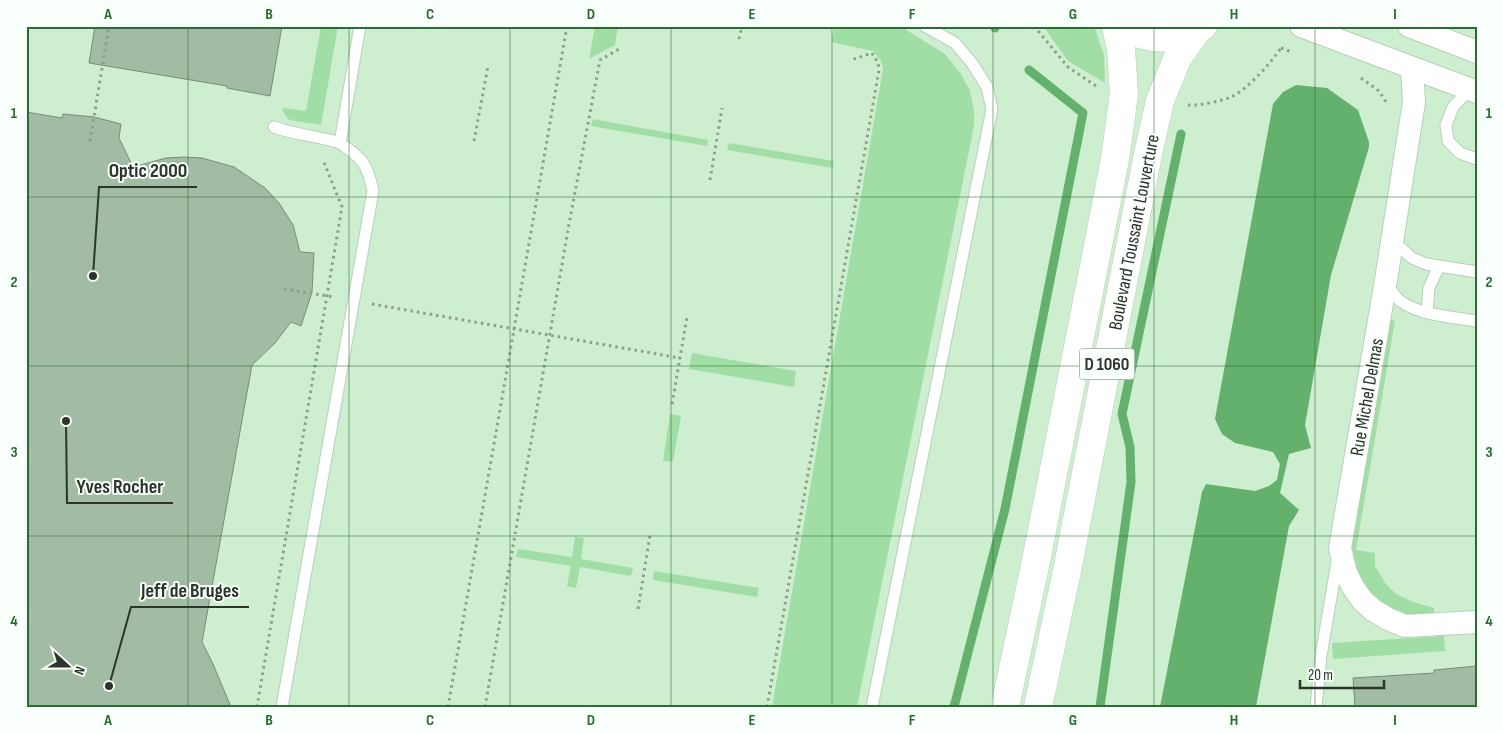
<svg xmlns="http://www.w3.org/2000/svg" width="1503" height="733" font-family="'Sofia Sans Condensed',sans-serif">
<style>
.built{fill:#ceeed0}
.green{fill:#a1dea6}
.water{fill:#63b16c}
.lines{fill:none;stroke-linecap:round;stroke-linejoin:round}
.stream{stroke:#63b16c;stroke-width:9}
.building{fill:#a2bba4;stroke:#768e78}
.lane-casing{stroke:#b7d0b8;stroke-width:13}
.street-casing{stroke:#b7d0b8;stroke-width:24}
.primary-casing{stroke:#b7d0b8;stroke-width:29}
.path{stroke:#8c9f8c;stroke-width:3;stroke-dasharray:2.5 4;stroke-linecap:butt}
.lane{stroke:#fff;stroke-width:11}
.street{stroke:#fff;stroke-width:22}
.primary{stroke:#fff;stroke-width:28}
.grid{fill:none;stroke:#2b6c35;stroke-width:1;stroke-opacity:0.55}
.labels{text-anchor:middle;stroke-width:4;stroke-linejoin:round;paint-order:stroke}
.shield{fill:#f9fffa;stroke:#697269;stroke-width:1}
.shield-label{font-size:18px;font-weight:bold;fill:#2b352b}
.street-label{font-size:19px;fill:#2b352b;stroke:#f9fffa}
.leader{fill:none;stroke:#2b352b;stroke-width:2}
.callout-dot{fill:#2b352b;stroke:#f9fffa;stroke-width:2}
.callout-label{font-size:20px;text-anchor:middle;font-weight:bold;fill:#2b352b;stroke:#f9fffa;stroke-width:4;stroke-linejoin:round;paint-order:stroke}
.neatline{fill:none;stroke:#2b6c35;stroke-width:2}
.grid-label{font-size:16px;text-anchor:middle;font-weight:bold;fill:#2b6c35}
</style>
<rect width="100%" height="100%" fill="#def8df"/>
<rect class="built" x="26" y="26" width="1451" height="681"/>
<g class="green">
<polygon points="321,26 338,26 321,125 289,120 283,112 283,108 306,111"/>
<polygon points="595,26 618,26 615,45 589,59"/>
<polygon points="835,26 900,26 945,54 961,74 970,91 974,111 974,126 857,707 772,707 883,69 881,61 873,51 831,42"/>
<polygon points="1043,26 1094,26 1104,55 1105,83 1068,61"/>
<polygon points="593,119 708,140 707,146 591,126"/>
<polygon points="729,143 834,161 833,168 727,150"/>
<polygon points="1388,319 1395,321 1356,550 1375,553 1375,566 1386,584 1396,594 1413,602 1434,608 1434,620 1395,616 1361,586 1350,551"/>
<polygon points="692,353 796,371 794,387 689,369"/>
<polygon points="670,414 681,416 673,462 663,461"/>
<polygon points="575,537 584,538 581,559 633,568 631,576 580,567 576,588 567,586 571,566 516,557 518,549 572,557"/>
<polygon points="654,571 759,588 757,597 653,580"/>
<polygon points="1444,636 1445,651 1333,659 1332,643"/>
</g>
<polygon class="water" points="1296,85 1327,88 1358,110 1369,142 1369,147 1331,275 1305,425 1311,448 1289,454 1280,493 1299,510 1289,526 1256,707 1160,707 1202,492 1206,484 1255,491 1269,486 1277,480 1280,464 1273,452 1235,443 1222,434 1215,419 1273,104 1283,92"/>
<g class="lines">
<g class="stream">
<polyline points="995,26 995,28"/>
<polyline points="954,707 1005,509 1083,113 1029,70"/>
<polyline points="1100,707 1131,482 1130,447 1122,414 1181,134"/>
</g>
</g>
<g class="building">
<polygon points="95,26 282,26 270,96 227,88 227,86 89,63"/>
<polygon points="26,112 62,118 63,114 94,117 121,124 119,138 133,167 166,158 184,157 202,158 234,167 265,188 279,203 293,225 300,252 314,253 312,292 301,326 291,322 275,343 252,365 202,642 213,664 231,707 26,707"/>
<polygon points="1477,666 1477,707 1355,707 1353,678 1434,673 1434,670"/>
</g>
<g class="lines">
<g class="lane-casing">
<g id="lane">
<polyline points="1470,89 1453,107 1446,125 1448,141 1460,153 1477,159"/>
<path d="M274,127C295,135 318,136 340,143"/>
<polyline points="1392,240 1412,258 1426,264 1477,272"/>
<path d="M1387,282C1389,286 1392,292 1395,296C1411,315 1453,317 1477,321"/>
<polyline points="1427,313 1429,288 1439,266"/>
<path d="M282,707L373,191C367,163 363,159 340,143L360,26"/>
<polyline points="872,707 992,109 987,87 972,63 955,43 925,26"/>
<polyline points="1316,707 1321,656 1337,562"/>
</g>
</g>
<g class="street-casing">
<g id="street">
<polyline points="1301,26 1477,92"/>
<polyline points="1409,26 1477,52"/>
<polyline points="1412,68 1414,102 1386,280 1340,548 1346,573 1353,587 1362,600 1373,610 1388,619 1405,626 1477,622"/>
</g>
</g>
<g class="primary-casing">
<g id="primary">
<path d="M1121,26C1146,40 1178,43 1203,26"/>
<polyline points="1005,707 1036,561 1115,159 1124,94 1121,49 1116,26"/>
<polyline points="1038,707 1068,566 1148,154 1160,101 1178,57 1198,29"/>
</g>
</g>
<g class="path">
<polyline points="1034,26 1068,67 1096,86"/>
<polyline points="739,39 742,26"/>
<polyline points="1281,48 1292,52"/>
<polyline points="1361,78 1379,91 1388,105"/>
<path d="M1188,105C1199,106 1221,101 1231,97C1247,90 1273,61 1282,46"/>
<polyline points="90,141 109,26"/>
<polyline points="474,141 488,66"/>
<polyline points="710,180 722,108"/>
<polyline points="284,289 334,297"/>
<polyline points="372,304 680,358"/>
<polyline points="672,404 687,317"/>
<polyline points="638,609 650,535"/>
<polyline points="257,707 342,207 323,160"/>
<polyline points="448,707 567,26"/>
<polyline points="485,707 569,224 600,60 621,48"/>
<polyline points="767,707 879,70 878,63 872,53 851,60"/>
</g>
<use href="#lane" class="lane"/>
<use href="#street" class="street"/>
<use href="#primary" class="primary"/>
</g>
<path class="grid" d="M188,26V707M349,26V707M510,26V707M671,26V707M832,26V707M993,26V707M1154,26V707M1315,26V707M26,197H1477M26,366H1477M26,536H1477"/>
<g class="labels">
<rect class="shield" x="1079.5" y="348.5" width="55" height="31" rx="4"/>
<g class="shield-label">
<text x="1107" y="370">D 1060</text>
</g>
<g class="street-label">
<text transform="translate(1133 232) rotate(-79)" y="7">Boulevard Toussaint Louverture</text>
<text transform="translate(1366 397) rotate(-80)" y="7">Rue Michel Delmas</text>
</g>
</g>
<path class="leader" d="M93 276L99 187H197M66 421L67 503H173M109 686L131 607H249"/>
<g class="callout-dot">
<circle cx="93" cy="276" r="5"/>
<circle cx="66" cy="421" r="5"/>
<circle cx="109" cy="686" r="5"/>
</g>
<g class="callout-label">
<text x="148" y="177">Optic 2000</text>
<text x="120" y="493">Yves Rocher</text>
<text x="190" y="597">Jeff de Bruges</text>
</g>
<rect width="1503" height="733" fill="none" stroke="#f9fffa" stroke-width="55"/>
<g transform="translate(68 666) rotate(111)" stroke="#f9fffa" stroke-width="4" paint-order="stroke">
<path d="M0-4L9 19L0 12L-9 19Z" fill="#2b352b"/>
<text y="-8" font-size="14" font-weight="bold" text-anchor="middle" fill="#2b352b">N</text>
</g>
<path d="M1300 680v8h84v-8" fill="none" stroke="#2b352b" stroke-width="2.5"/>
<text x="1308" y="680" font-size="15" fill="#2b352b" stroke="#f9fffa" stroke-width="4" paint-order="stroke">20 m</text>
<rect x="28" y="28" width="1448" height="678" class="neatline"/>
<g class="grid-label">
<text x="108" y="19">A</text>
<text x="269" y="19">B</text>
<text x="430" y="19">C</text>
<text x="591" y="19">D</text>
<text x="752" y="19">E</text>
<text x="912" y="19">F</text>
<text x="1073" y="19">G</text>
<text x="1234" y="19">H</text>
<text x="1395" y="19">I</text>
<text x="14" y="118">1</text>
<text x="1489" y="118">1</text>
<text x="14" y="287">2</text>
<text x="1489" y="287">2</text>
<text x="14" y="457">3</text>
<text x="1489" y="457">3</text>
<text x="14" y="626">4</text>
<text x="1489" y="626">4</text>
<text x="108" y="725">A</text>
<text x="269" y="725">B</text>
<text x="430" y="725">C</text>
<text x="591" y="725">D</text>
<text x="752" y="725">E</text>
<text x="912" y="725">F</text>
<text x="1073" y="725">G</text>
<text x="1234" y="725">H</text>
<text x="1395" y="725">I</text>
</g>
</svg>
